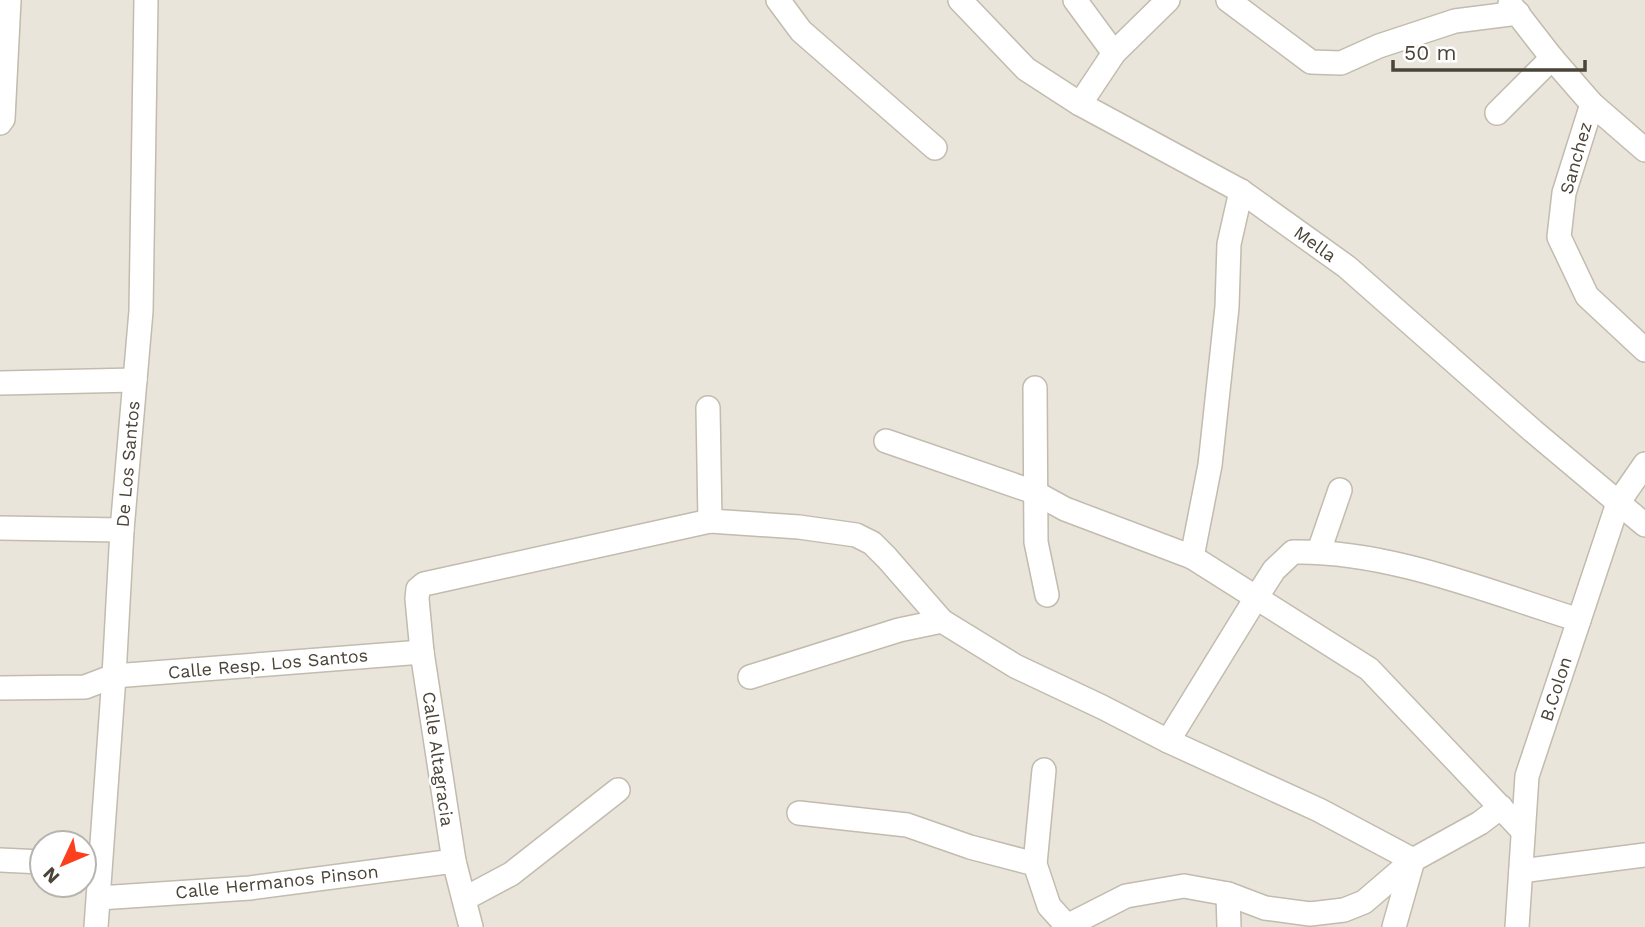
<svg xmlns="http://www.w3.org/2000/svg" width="1645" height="927" font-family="'Work Sans',sans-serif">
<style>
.residential{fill:#eae5da;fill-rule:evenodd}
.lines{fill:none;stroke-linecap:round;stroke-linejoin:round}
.street-casing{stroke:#c2bbae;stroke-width:26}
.street{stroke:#fff;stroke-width:23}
.labels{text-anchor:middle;stroke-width:5;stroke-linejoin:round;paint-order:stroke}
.street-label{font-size:18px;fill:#4b4439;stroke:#fff}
</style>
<rect width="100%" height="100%" fill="#f6f3ec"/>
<path class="residential" d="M0,0H1645V927H0ZM42,843H84V885H42Z"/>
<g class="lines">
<g class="street-casing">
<g id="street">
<polyline points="778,0 801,31 935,148"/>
<polyline points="960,0 1026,69 1080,104 1241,191 1347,267 1533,431 1645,525"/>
<polyline points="1075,0 1114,53"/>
<polyline points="1228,0 1311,62 1341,63 1379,46 1455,21 1518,13"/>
<polyline points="1510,4 1552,58 1592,104 1645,150"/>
<polyline points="1080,104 1114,53 1168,0"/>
<polyline points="1592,104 1564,193 1559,237 1587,296 1645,350"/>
<polyline points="1497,113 1552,58"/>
<polyline points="0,123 3,119 9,0"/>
<polyline points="0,383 135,380"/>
<polyline points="1035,388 1036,542 1047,595"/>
<polyline points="708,408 710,521"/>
<polyline points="886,441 1034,492 1065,509 1192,557 1369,669 1523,831"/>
<polyline points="0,528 122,530"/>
<polyline points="1319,551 1340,490"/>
<polyline points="1192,557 1210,465 1227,307 1229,244 1241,191"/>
<polyline points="750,677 899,630 942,621"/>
<polyline points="0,688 85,687 114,676 422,652"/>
<path d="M1168,741L1256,598L1274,570L1293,552C1388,550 1489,592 1579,620"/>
<polyline points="1044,770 1035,864 1049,906 1068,927"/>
<polyline points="799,813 907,825 970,847 1035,864"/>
<polyline points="0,860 42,862"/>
<polyline points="1521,871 1645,855"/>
<polyline points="1228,894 1229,927"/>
<polyline points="99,898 250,888 454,861"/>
<polyline points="464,899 511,874 618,790"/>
<polyline points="96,927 114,676 122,530 141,311 146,0"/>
<polyline points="471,927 454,861 422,652 417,599 418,589 424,584 710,521 799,527 856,535 872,543 887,558 942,621 1015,666 1102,707 1168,741 1319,810 1413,860 1364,902 1344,910 1310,914 1265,908 1228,894 1184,886 1126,896 1067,926"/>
<polyline points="1394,927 1413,860 1480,823 1501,807"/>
<polyline points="1517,927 1527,776 1618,503 1645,464"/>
</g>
</g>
<use href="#street" class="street"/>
</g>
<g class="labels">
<g class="street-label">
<text transform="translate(1576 158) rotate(-74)" y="6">Sanchez</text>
<text transform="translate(1315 244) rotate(36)" y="6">Mella</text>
<text transform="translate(128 464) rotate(-85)" y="6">De Los Santos</text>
<text transform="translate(268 664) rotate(-5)" y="6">Calle Resp. Los Santos</text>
<text transform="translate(1556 689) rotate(-72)" y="6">B.Colon</text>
<text transform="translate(438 759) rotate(82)" y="6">Calle Altagracia</text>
<text transform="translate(277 882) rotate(-6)" y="6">Calle Hermanos Pinson</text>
</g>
</g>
<g transform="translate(63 864) rotate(226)"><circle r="33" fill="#ffffff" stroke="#b7b4b0" stroke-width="2"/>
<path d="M0-5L12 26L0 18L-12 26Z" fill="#fc3f1d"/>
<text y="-10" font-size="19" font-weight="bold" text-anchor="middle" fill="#4b4439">N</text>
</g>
<path d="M1393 60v10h192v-10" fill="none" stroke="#4b4439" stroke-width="3.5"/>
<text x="1404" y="60" font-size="21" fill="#4b4439" stroke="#ffffff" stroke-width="5" paint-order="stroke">50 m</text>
</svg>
